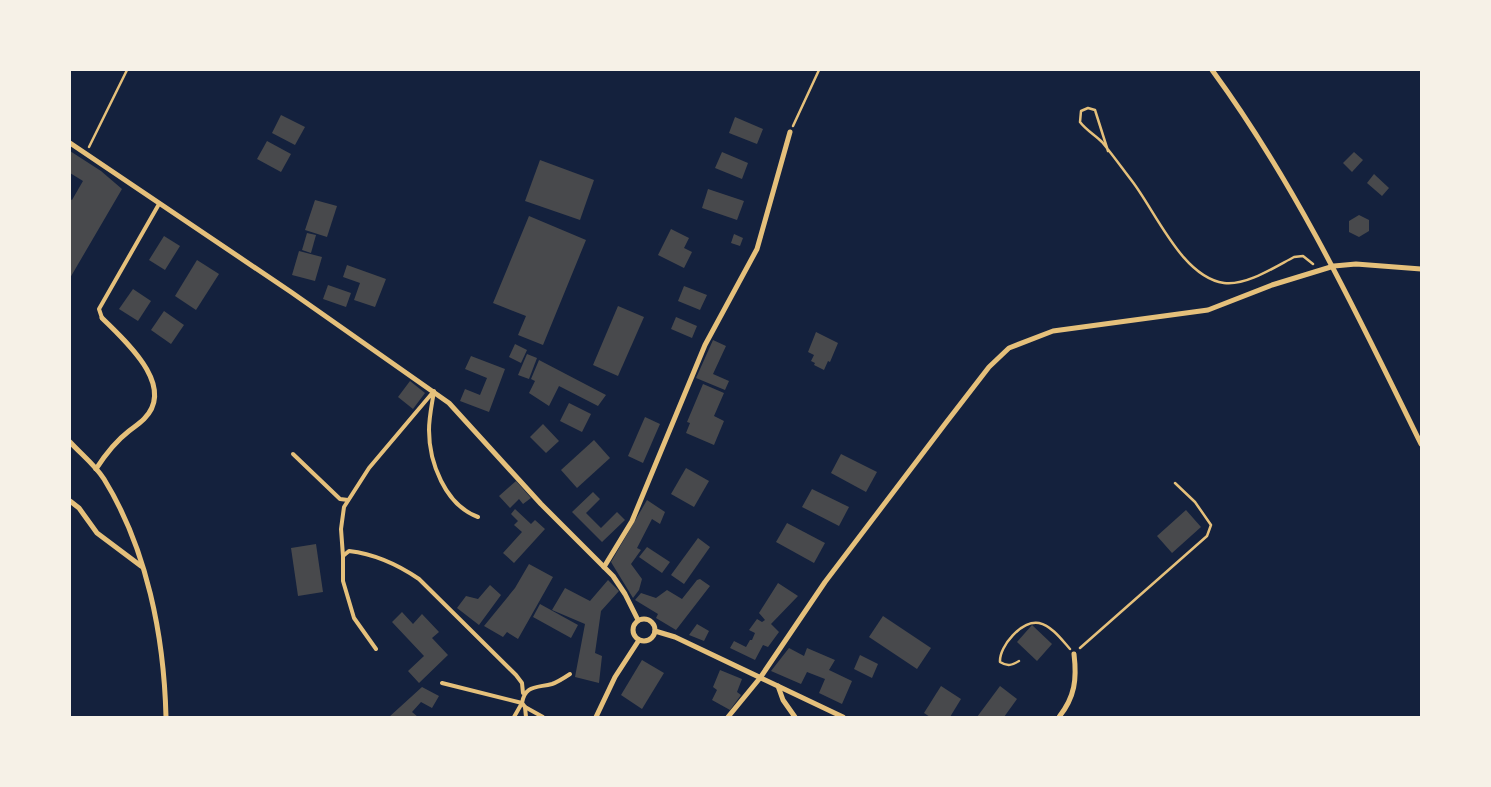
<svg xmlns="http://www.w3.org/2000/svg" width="1491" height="787" font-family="'PT Serif',serif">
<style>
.building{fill:#48494c}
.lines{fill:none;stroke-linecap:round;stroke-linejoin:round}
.path{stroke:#e5c07b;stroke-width:2.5}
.service{stroke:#e5c07b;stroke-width:4}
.minor{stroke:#e5c07b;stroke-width:5}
</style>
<rect width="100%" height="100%" fill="#14213d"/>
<g class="building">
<polygon points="281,115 305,127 295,145 272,133"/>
<polygon points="735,117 763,129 757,144 729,133"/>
<polygon points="267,141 291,154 281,172 257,159"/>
<polygon points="70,151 101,171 122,189 70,278 70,199 72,200 83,181 70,173"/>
<polygon points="722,152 748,163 742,179 715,168"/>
<polygon points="1354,152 1363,160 1352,172 1343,163"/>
<polygon points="540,160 594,180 580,220 525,201"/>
<polygon points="1374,174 1389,188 1382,196 1367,183"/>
<polygon points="708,189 744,201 737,220 702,208"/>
<polygon points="315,200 337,206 327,237 305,230"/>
<polygon points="1359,215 1369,220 1369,231 1359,237 1349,232 1349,221"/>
<polygon points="529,216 586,240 543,345 518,335 526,316 493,303"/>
<polygon points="671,229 689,238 684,248 692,252 684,268 658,255"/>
<polygon points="307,233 316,235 311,253 302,250"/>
<polygon points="734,234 743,238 740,246 731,243"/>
<polygon points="164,236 180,246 165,270 149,260"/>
<polygon points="299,251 322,257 315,281 292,275"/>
<polygon points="197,260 219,274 196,310 175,296"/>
<polygon points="347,265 386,279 375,307 354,300 360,283 343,277"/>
<polygon points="328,285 351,293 346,307 323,299"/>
<polygon points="684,286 707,295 700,310 678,301"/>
<polygon points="133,289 151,301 138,321 119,309"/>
<polygon points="618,306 644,317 618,376 593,365"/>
<polygon points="164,311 184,325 171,344 151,330"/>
<polygon points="676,317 697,326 692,338 671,329"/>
<polygon points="816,332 838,343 830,362 828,361 824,370 814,365 815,363 811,361 814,355 808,352"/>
<polygon points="713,340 726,346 713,374 729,381 725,390 696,378"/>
<polygon points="515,344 527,350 521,363 509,357"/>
<polygon points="527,354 537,358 529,379 518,375"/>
<polygon points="471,356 505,369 489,412 460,401 465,389 480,395 487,378 465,369"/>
<polygon points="539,360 606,395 598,406 559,386 549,406 529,393 535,381 531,379"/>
<polygon points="410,381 425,393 413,409 398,397"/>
<polygon points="703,384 724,393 714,416 724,421 714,445 686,433 690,423 687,422"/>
<polygon points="569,403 591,414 582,432 560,421"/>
<polygon points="645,417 660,424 643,463 628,456"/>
<polygon points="543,424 559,441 546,453 530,437"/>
<polygon points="594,440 610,458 577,488 561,470"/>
<polygon points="841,454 877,472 866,492 831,473"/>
<polygon points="686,468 709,481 694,507 671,494"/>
<polygon points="516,481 531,498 523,504 519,499 510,508 499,496"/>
<polygon points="812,489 849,507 839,526 802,507"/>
<polygon points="593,492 600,499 586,513 601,528 617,512 625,520 602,542 572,512"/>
<polygon points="647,500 665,512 660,524 652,519 637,548 641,550 631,564 642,579 639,590 633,598 611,562"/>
<polygon points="515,509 531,524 535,520 545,529 514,563 503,553 522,532 514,525 518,521 511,514"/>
<polygon points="1186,510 1201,527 1172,553 1157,536"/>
<polygon points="787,523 825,543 814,563 776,542"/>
<polygon points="698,538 710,547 684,584 671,575"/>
<polygon points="316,544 323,592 298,596 291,548"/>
<polygon points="647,547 670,562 662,573 639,557"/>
<polygon points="529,564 553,577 518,639 507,632 503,637 484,626 515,588"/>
<polygon points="700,579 710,586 676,630 656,618 658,614 635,600 641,593 656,598 667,590 682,599 697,580"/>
<polygon points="608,580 619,591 601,611 595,653 602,656 599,683 575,677 585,624 552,610 565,588 590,601"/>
<polygon points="778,583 798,596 771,624 779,632 768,647 763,645 755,660 730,648 734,641 746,647 750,640 752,640 755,633 749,630 757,619 762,622 765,620 759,613"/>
<polygon points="490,585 501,595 479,625 457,608 466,596 478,599"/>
<polygon points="540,604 578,625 571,638 533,617"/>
<polygon points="402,612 413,624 422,614 439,632 432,638 448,655 419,683 408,671 424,656 392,622"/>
<polygon points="883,616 931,648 917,669 869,637"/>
<polygon points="697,624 709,631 704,641 689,635"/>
<polygon points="1032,625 1052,644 1037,661 1017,642"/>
<polygon points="789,648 804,656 807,648 835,660 829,670 852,681 842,704 819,693 825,679 807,672 801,684 771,671"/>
<polygon points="860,655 878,664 872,678 854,669"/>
<polygon points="642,660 664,673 642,709 621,695"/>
<polygon points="720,670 742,679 737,692 741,695 730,710 712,700 717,690 713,687"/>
<polygon points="941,686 961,699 950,717 930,717 924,713"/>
<polygon points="1000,686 1017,699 1004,717 977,717"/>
<polygon points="422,687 439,696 432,708 421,702 412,712 418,717 389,717"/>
</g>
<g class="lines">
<g class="path">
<polyline points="793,126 819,70"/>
<polyline points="89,147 127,70"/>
<path d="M1108,151L1095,110L1088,108L1081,111L1080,122C1086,130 1095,135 1102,142C1112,154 1122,168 1132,181C1156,212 1182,277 1224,283C1246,286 1275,267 1294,257L1303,256L1313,264"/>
<polyline points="1080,648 1207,536 1211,525 1195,502 1175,483"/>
<path d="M1019,661C1012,665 1008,667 1000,662C999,646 1022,620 1039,623C1052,626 1062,640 1070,649"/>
</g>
<g class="service">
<polyline points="102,318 99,309 159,204"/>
<polyline points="293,454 340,499 348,500"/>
<path d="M343,556L341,529L344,507L369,468L434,391C432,404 429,417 429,430C429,462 445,505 478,517"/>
<path d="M376,649L354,618L343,581V556L349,551C375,554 397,564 419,579L516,675L522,683L523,693"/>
<polyline points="442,683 522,703 514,717"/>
<polyline points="525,707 526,717"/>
<path d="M543,717L525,707L522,703C525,685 536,688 552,684C558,682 564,678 570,674"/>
</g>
<g class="minor">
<path d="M1212,70C1297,186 1358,316 1421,444"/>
<polyline points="70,143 291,292 449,403 541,504 613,576 625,594 638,620"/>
<path d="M70,442C81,454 95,465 104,479C147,549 164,636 166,717"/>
<path d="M96,469C105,455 116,441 129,431C134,427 139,424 144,419C177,386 125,341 102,318"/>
<polyline points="70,501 79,508 97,533 141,566"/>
<polyline points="604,567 632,521 705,345 757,249 790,132"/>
<circle cx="644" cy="630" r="11"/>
<polyline points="655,631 675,637 843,717"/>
<polyline points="778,686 783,700 795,717"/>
<polyline points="596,717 615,677 639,640"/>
<polyline points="728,717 760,678 825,582 945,424 989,367 1009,348 1053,331 1208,310 1272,285 1334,266 1356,264 1421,269"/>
<path d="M1059,717C1075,697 1077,679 1074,654"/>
</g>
</g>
<rect width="1491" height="787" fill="none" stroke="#f6f1e7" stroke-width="142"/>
</svg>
